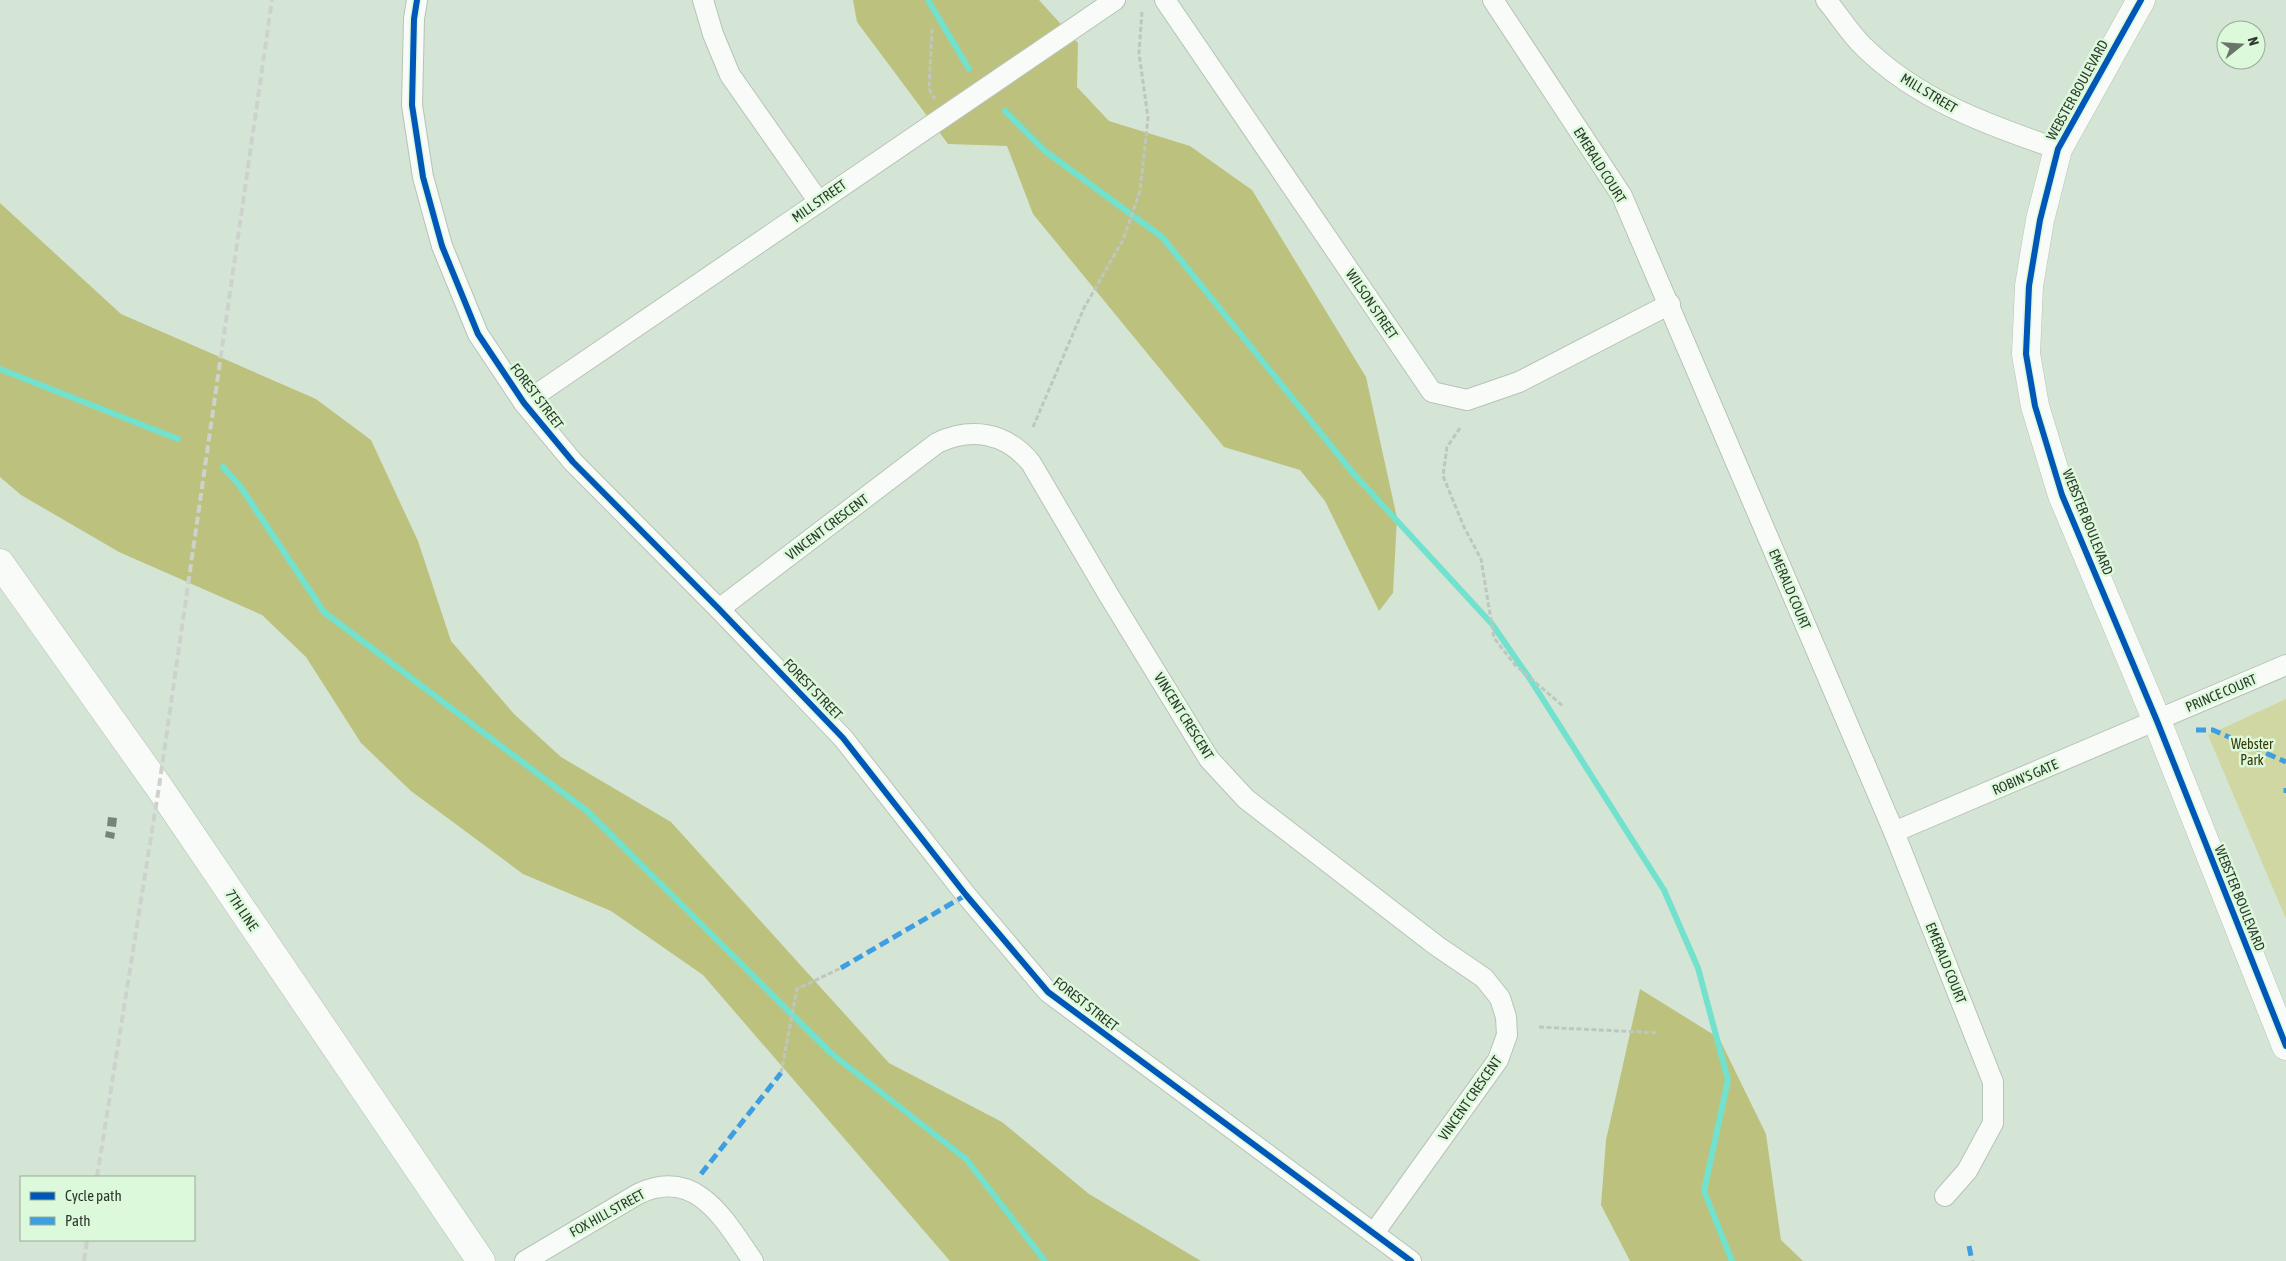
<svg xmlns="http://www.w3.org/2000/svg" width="2286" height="1261" font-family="'Asap Condensed',sans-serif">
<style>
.green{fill:#d1d7a2}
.forest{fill:#bcc27e}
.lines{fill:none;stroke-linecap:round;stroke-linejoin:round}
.stream{stroke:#72e1cd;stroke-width:6}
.building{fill:#76847a}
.street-casing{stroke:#b6c3b6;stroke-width:22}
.secondary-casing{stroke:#b6c3b6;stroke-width:29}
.path{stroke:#bfc6bf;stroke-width:3;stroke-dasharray:5 2.5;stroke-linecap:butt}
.street{stroke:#f9fbf9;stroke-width:20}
.secondary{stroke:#f9fbf9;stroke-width:28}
.rail{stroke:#cdd2cd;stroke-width:4;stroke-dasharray:8 4;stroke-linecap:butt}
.quiet{stroke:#3d9ee1;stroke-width:5;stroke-dasharray:10 5;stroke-linecap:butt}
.cycleway-casing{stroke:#dcf9db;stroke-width:9}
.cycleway{stroke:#0057b8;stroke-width:6}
.labels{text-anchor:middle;stroke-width:5;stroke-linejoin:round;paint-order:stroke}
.street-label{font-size:14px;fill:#2e392d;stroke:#dcf9db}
.park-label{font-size:14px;fill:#373607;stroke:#dcf9db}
</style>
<rect width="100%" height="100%" fill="#d5e5d5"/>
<polygon class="green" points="2286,699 2286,919 2208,735"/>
<g class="forest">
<polygon points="853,0 1039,0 1078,43 1077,87 1109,121 1190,146 1252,190 1366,377 1397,518 1393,593 1379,611 1325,501 1300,470 1224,447 1033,214 1007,146 948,144 857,22"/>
<polygon points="0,203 121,314 316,399 371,440 418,541 451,641 514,714 561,757 671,822 889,1063 1002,1122 1089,1194 1201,1261 950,1261 703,975 611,911 523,874 411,791 361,743 306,657 262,615 119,552 21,495 0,477"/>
<polygon points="1640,989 1719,1038 1766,1134 1781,1240 1803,1261 1630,1261 1601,1205 1606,1140"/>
</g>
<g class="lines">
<g class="stream">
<polyline points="928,0 969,69"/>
<polyline points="1005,111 1045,151 1162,237 1353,473 1492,624 1530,679 1664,890 1698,968 1728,1080 1704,1191 1732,1261"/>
<polyline points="0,369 178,439"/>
<polyline points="223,467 240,486 324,612 587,811 832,1054 966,1159 1045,1261"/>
</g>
</g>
<g class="building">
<polygon points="108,817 117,818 116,827 107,826"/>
<polygon points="106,831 115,833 114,839 105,837"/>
</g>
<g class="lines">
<g class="street-casing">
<g id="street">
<polyline points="417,0 414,19 412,105 423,177 442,246 478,334 524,403 573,462 719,609 843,738 966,895 1048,992 1411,1261"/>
<polyline points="703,0 713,34 730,75 819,202"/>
<polyline points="1165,0 1432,392 1467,400 1519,382 1670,304"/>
<polyline points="1493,0 1622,196 1894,832 1993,1082 1993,1123 1967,1171 1945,1196"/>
<path d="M1826,0C1839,15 1850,34 1864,47C1918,100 1988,125 2058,149"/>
<polyline points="524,403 1115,0"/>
<path d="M719,609L937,443C971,427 1006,432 1031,463L1108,594L1209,759L1246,799L1437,946L1484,978L1500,998L1506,1017L1507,1035L1498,1060L1374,1233"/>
<polyline points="1894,832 2286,665"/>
<path d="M525,1261L638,1194C697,1166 725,1221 753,1261"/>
</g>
</g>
<g class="secondary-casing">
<g id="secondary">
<polyline points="2141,0 2058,149 2040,220 2029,286 2026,354 2035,406 2062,495 2157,721 2286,1046"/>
<polyline points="0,563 159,787 481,1261"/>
</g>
</g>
<g class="path">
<polyline points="932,29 929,89 935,99"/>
<polyline points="1033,427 1084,308 1123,240 1140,191 1148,118 1139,53 1142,11"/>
<polyline points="1460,428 1447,447 1443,476 1464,527 1481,559 1494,638 1515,665 1563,706"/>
<polyline points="1539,1027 1659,1033"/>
<polyline points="781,1073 797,989 841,968"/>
</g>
<use href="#street" class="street"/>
<use href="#secondary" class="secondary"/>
<g class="rail">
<polyline points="97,1177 159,787 272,0"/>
<polyline points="84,1261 87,1240"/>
</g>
<g class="quiet">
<polyline points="2196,730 2213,730 2286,762"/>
<polyline points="2286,788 2286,793"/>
<polyline points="841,968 966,895"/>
<polyline points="701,1174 781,1073"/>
<polyline points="1969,1246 1972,1261"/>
</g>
<g class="cycleway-casing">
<g id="cycleway">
<polyline points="417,0 414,19 412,105 423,177 442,246 478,334 524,403 573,462 719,609 843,738 966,895 1048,992 1411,1261"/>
<polyline points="2141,0 2058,149 2040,220 2029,286 2026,354 2035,406 2062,495 2157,721 2286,1046"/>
</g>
</g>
<use href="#cycleway" class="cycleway"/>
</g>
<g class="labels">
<g class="street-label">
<text transform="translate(2077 90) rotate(-61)" y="5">WEBSTER BOULEVARD</text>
<text transform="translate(1929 93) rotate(31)" y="5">MILL STREET</text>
<text transform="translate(1600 165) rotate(58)" y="5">EMERALD COURT</text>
<text transform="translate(819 201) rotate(-35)" y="5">MILL STREET</text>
<text transform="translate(1372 304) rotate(56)" y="5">WILSON STREET</text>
<text transform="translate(537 396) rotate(53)" y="5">FOREST STREET</text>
<text transform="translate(2088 522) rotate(68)" y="5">WEBSTER BOULEVARD</text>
<text transform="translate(827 527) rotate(-37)" y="5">VINCENT CRESCENT</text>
<text transform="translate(1790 589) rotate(67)" y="5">EMERALD COURT</text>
<text transform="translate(813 689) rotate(46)" y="5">FOREST STREET</text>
<text transform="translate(2221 693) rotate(-23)" y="5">PRINCE COURT</text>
<text transform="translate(1184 716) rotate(58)" y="5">VINCENT CRESCENT</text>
<text transform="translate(2025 777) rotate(-23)" y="5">ROBIN'S GATE</text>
<text transform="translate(2240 898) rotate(68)" y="5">WEBSTER BOULEVARD</text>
<text transform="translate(242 910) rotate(56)" y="5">7TH LINE</text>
<text transform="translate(1946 963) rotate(68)" y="5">EMERALD COURT</text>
<text transform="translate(1086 1004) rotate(38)" y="5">FOREST STREET</text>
<text transform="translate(1470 1098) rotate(-55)" y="5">VINCENT CRESCENT</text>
<text transform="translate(607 1213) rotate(-29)" y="5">FOX HILL STREET</text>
</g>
<g class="park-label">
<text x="2252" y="749">Webster<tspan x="2252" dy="16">Park</tspan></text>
</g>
</g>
<rect x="20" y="1176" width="175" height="65" fill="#dcf9db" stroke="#96ac95"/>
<rect x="30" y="1192" width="25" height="8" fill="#0057b8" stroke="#96ac95"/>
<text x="65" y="1201" font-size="15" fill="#2e392d">Cycle path</text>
<rect x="30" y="1217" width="25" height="8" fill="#3d9ee1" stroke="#96ac95"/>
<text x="65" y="1226" font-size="15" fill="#2e392d">Path</text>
<g transform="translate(2241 45) rotate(73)"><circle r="24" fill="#dcf9db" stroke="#96ac95"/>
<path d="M0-4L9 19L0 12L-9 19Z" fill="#687568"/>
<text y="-8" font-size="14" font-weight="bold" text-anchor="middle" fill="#2e392d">N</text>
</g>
</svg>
